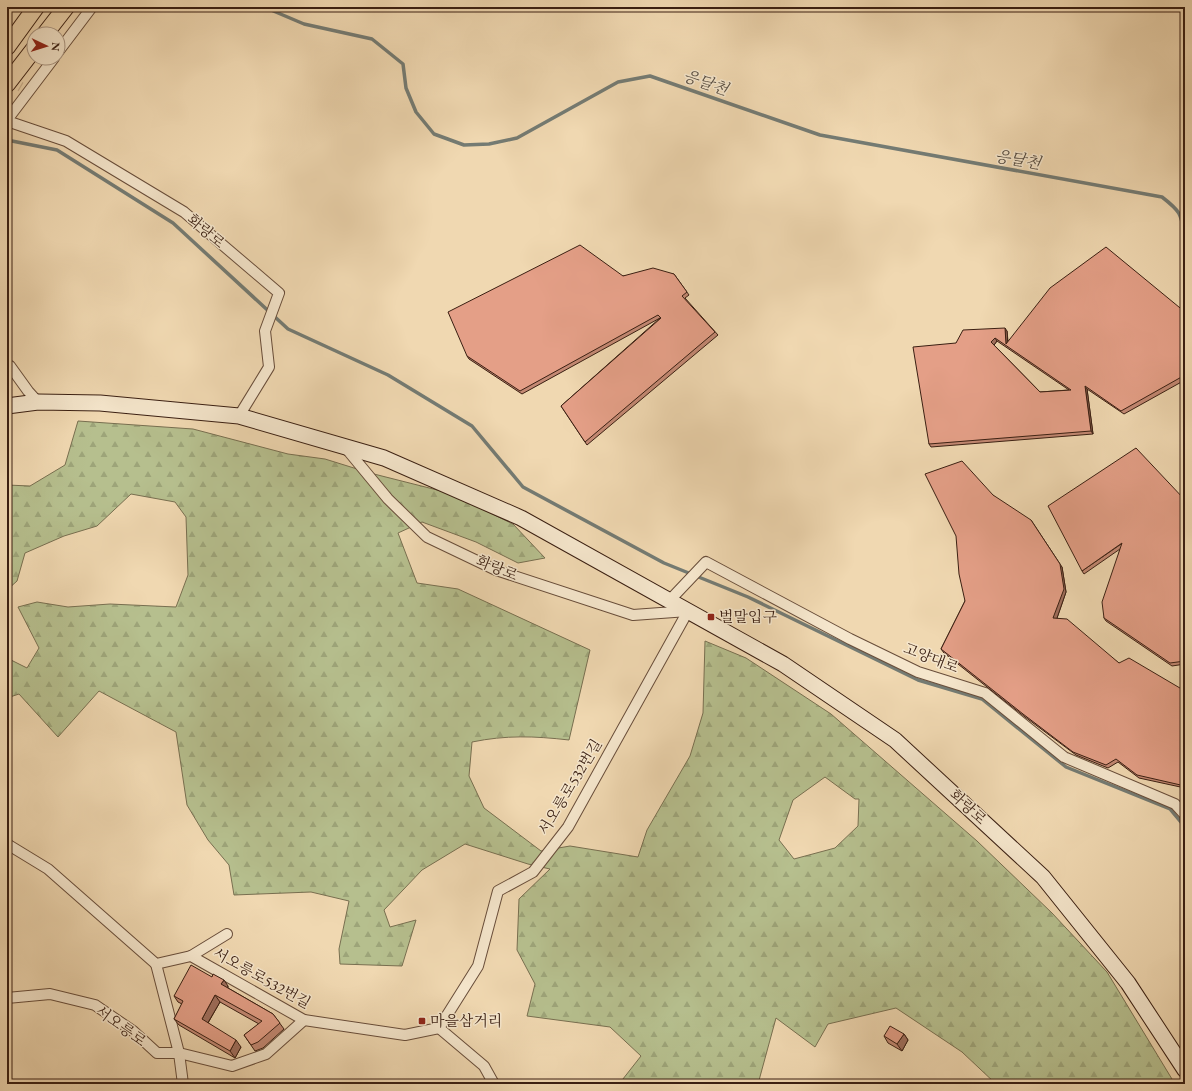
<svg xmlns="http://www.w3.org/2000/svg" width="1192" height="1091" font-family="'EB Garamond','Noto Serif KR',serif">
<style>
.forest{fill:url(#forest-firs);stroke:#786f50;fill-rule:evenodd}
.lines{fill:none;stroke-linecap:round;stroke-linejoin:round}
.stream{stroke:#747b73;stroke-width:3.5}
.minor-tunnel{stroke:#ccb391;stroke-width:10;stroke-dasharray:10 5;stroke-linecap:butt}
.minor-casing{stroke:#684d3a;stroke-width:12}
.secondary-casing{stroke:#3a1f12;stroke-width:17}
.primary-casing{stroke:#3a1f12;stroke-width:18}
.minor{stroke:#f5e6cc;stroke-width:10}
.secondary{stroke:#f5e6cc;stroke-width:15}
.primary{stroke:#f0d8b1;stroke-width:16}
.wall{fill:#c48974;stroke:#3a1f12;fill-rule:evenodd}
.shaded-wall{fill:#a06f5e;stroke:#3a1f12}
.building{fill:#e49f87;stroke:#3a1f12;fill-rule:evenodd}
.poi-dot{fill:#8f2418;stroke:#f5e6cc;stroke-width:1.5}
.labels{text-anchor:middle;stroke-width:3;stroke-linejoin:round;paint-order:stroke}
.street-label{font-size:15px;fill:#3a1f12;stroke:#f5e6cc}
.poi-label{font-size:15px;fill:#3a1f12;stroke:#f5e6cc;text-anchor:start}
.water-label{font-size:16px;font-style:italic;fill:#574d42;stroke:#f5e6cc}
</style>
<defs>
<pattern id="forest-firs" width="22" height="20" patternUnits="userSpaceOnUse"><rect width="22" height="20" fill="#b6bf8e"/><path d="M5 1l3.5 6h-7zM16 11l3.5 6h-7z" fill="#9da479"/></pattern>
</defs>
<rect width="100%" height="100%" fill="#f0d8b1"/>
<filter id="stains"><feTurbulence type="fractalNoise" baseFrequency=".005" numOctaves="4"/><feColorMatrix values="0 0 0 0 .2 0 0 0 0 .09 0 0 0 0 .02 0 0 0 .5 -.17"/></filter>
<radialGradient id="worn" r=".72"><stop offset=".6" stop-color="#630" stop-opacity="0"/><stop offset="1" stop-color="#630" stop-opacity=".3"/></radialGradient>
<path class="forest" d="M78,421L193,429L288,454L325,459L370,473L449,493L513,524L545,558L518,563L476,542L422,522L398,533L417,583L458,589L590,650L569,740C534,736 506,735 472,742L469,776L484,808L541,851L570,846L638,857L647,830L690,756L703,713L705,641L746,658L831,714L977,841L1052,913L1107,972L1175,1084H996L962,1052L896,1008L828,1024L815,1047L776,1018L758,1084H619L641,1056L610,1027L527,1016L535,984L517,950L519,899L550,869L528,864L465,844L422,870L384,910L390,927L416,920L402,966L340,964L339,949L349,901L311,892L234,895L229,865L208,840L187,805L176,732L99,691L58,737L19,694L7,698V658L27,668L39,648L18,607L37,602L68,607L110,604L176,607L188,575L186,517L175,502L131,494L97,526L64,536L25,553L17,581L7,590V485L30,486L65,465ZM825,777L855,799H859L858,826L835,848L794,859L779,840L793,800Z"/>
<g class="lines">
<g class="stream">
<path d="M264,7L304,24L372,39L403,64L406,88L416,112L434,134L464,145L489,144L517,138L618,82L650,76L820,135L1162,197C1180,211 1181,213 1185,236"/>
<polyline points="7,140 57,150 173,223 288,329 388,375 472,426 523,487 664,563 748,597 918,680 982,699 1066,767 1170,809 1185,827"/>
</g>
<polyline class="minor-tunnel" points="7,79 21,87"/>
<g class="minor-casing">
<g id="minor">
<polyline points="58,52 92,7"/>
<polyline points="7,120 54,58"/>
<polyline points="7,121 66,141 184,212 279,293 265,331 269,367 239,416"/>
<polyline points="7,365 10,366 28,391 38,402"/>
<polyline points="345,447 388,499 427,537 496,570 633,615 688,611"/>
<polyline points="669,601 706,562 850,639 918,672 985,693 1064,757 1175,804 1185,815"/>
<polyline points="7,844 48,869 156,964 191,956 304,1020 405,1035 439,1028 478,966 498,891 533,872 568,827 688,611"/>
<polyline points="191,956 227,934"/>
<polyline points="156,964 179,1053 232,1066 266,1054 304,1020"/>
<polyline points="7,998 50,994 95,1005 133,1031 157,1053 179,1053 183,1084"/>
<polyline points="439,1028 484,1066 494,1084"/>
</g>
</g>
<g class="secondary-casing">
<polyline id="secondary" points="7,406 38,402 100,403 239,416 384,458 521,518 783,664 895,740 1043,877 1128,983 1185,1070"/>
</g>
<g class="primary-casing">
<g id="primary">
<polyline points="45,34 66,7"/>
<polyline points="7,47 36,7"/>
<polyline points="7,84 34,49"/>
</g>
</g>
<use href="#minor" class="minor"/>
<use href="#secondary" class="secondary"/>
<use href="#primary" class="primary"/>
</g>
<g class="wall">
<polygon points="674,274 689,295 685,298 718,335 587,445 561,406 660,318 522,394 469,359 467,356 623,276"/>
<path d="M1185,312V380L1124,414L1087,389L1093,434L931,447L929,444L956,343L1007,331L1008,341ZM997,341L1069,390L1040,392L994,345Z"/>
<polygon points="993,495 1062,567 1066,592 1057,618 1119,663 1185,691 1185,788 1139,778 1118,762 1108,768 1076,755 1025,717 944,653 941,649 965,601"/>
<polygon points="1185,500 1185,664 1172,666 1106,621 1104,618 1120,549 1084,574 1082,571"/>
<polygon points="228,986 228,988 273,1014 284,1029 263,1048 255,1051 244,1035 259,1024 220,1002 208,1023 241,1047 235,1058 179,1025 174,1019 182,1004 178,1002 174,996"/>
<polygon points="904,1034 908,1040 902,1051 888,1043 884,1036"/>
</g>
<g class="shaded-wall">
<polygon points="1005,328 1007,331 1008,347 1006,344"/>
<polygon points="995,338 997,341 994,345 991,342"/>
<polygon points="1085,386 1087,389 1093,434 1091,431"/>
<polygon points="1031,520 1062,567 1066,592 1056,621 1053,618"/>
<polygon points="224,980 228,986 226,991 221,984"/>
<polygon points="215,995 220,1002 206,1026 202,1019"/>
<polygon points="904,1034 908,1040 902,1051 897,1044"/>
<polygon points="236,1040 241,1047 235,1058 230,1051"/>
</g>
<g class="building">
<polygon points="580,245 623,276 653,268 674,274 687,292 682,296 715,332 585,442 561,406 661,318 658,315 520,391 467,356 448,312"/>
<path d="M1106,247L1185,312V375L1121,411L1085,386L1091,431L929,444L913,347L956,343L963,330L1005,328L1006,344L1050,288ZM995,338L1071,390L1040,392L991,342Z"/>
<polygon points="1136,448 1185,500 1185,661 1170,663 1104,618 1102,602 1122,543 1082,571 1048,506"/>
<polygon points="962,461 993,495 1031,520 1060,564 1064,589 1053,618 1067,619 1119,663 1129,658 1185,691 1185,786 1137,775 1116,759 1106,765 1073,752 1023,714 941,649 965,601 959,574 956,536 925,474"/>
<polygon points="191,965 212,977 213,974 224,980 221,984 273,1014 280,1023 258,1042 251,1045 244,1035 262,1021 215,995 202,1019 236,1040 230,1051 174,1019 183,1001 174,996"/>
<polygon points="890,1026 904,1034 897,1044 884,1036"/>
</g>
<g class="poi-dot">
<rect x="707" y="613" width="8" height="8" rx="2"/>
<rect x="418" y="1017" width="8" height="8" rx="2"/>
</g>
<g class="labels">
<g class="street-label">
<text transform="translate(206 231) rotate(40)" y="5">화랑로</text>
<text transform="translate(497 568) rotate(22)" y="5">화랑로</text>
<text transform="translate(931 658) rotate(21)" y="5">고양대로</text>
<text transform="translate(570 787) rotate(-59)" y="5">서오릉로532번길</text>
<text transform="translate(968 807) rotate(43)" y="5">화랑로</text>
<text transform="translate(262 978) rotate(29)" y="5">서오릉로532번길</text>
<text transform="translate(121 1026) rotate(36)" y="5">서오릉로</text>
</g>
<g class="poi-label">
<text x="719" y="622">벌말입구</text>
<text x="430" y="1026">마을삼거리</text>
</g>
<g class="water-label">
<text transform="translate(706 82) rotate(19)" y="6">응달천</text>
<text transform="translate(1018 159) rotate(10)" y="6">응달천</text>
</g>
</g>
<rect width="1192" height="1091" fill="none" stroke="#f0d8b1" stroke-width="24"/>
<rect x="8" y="8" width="1176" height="1075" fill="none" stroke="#3a1f12" stroke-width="2"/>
<rect x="12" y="12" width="1168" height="1067" fill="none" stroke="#3a1f12"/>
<g transform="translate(46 46) rotate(94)"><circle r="19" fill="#f5e6cc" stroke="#aa9682"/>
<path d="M0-3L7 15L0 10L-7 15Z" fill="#8f2418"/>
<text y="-6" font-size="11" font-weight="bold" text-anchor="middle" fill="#3a1f12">N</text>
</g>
<rect width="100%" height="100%" filter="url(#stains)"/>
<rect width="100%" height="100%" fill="url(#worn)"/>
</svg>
